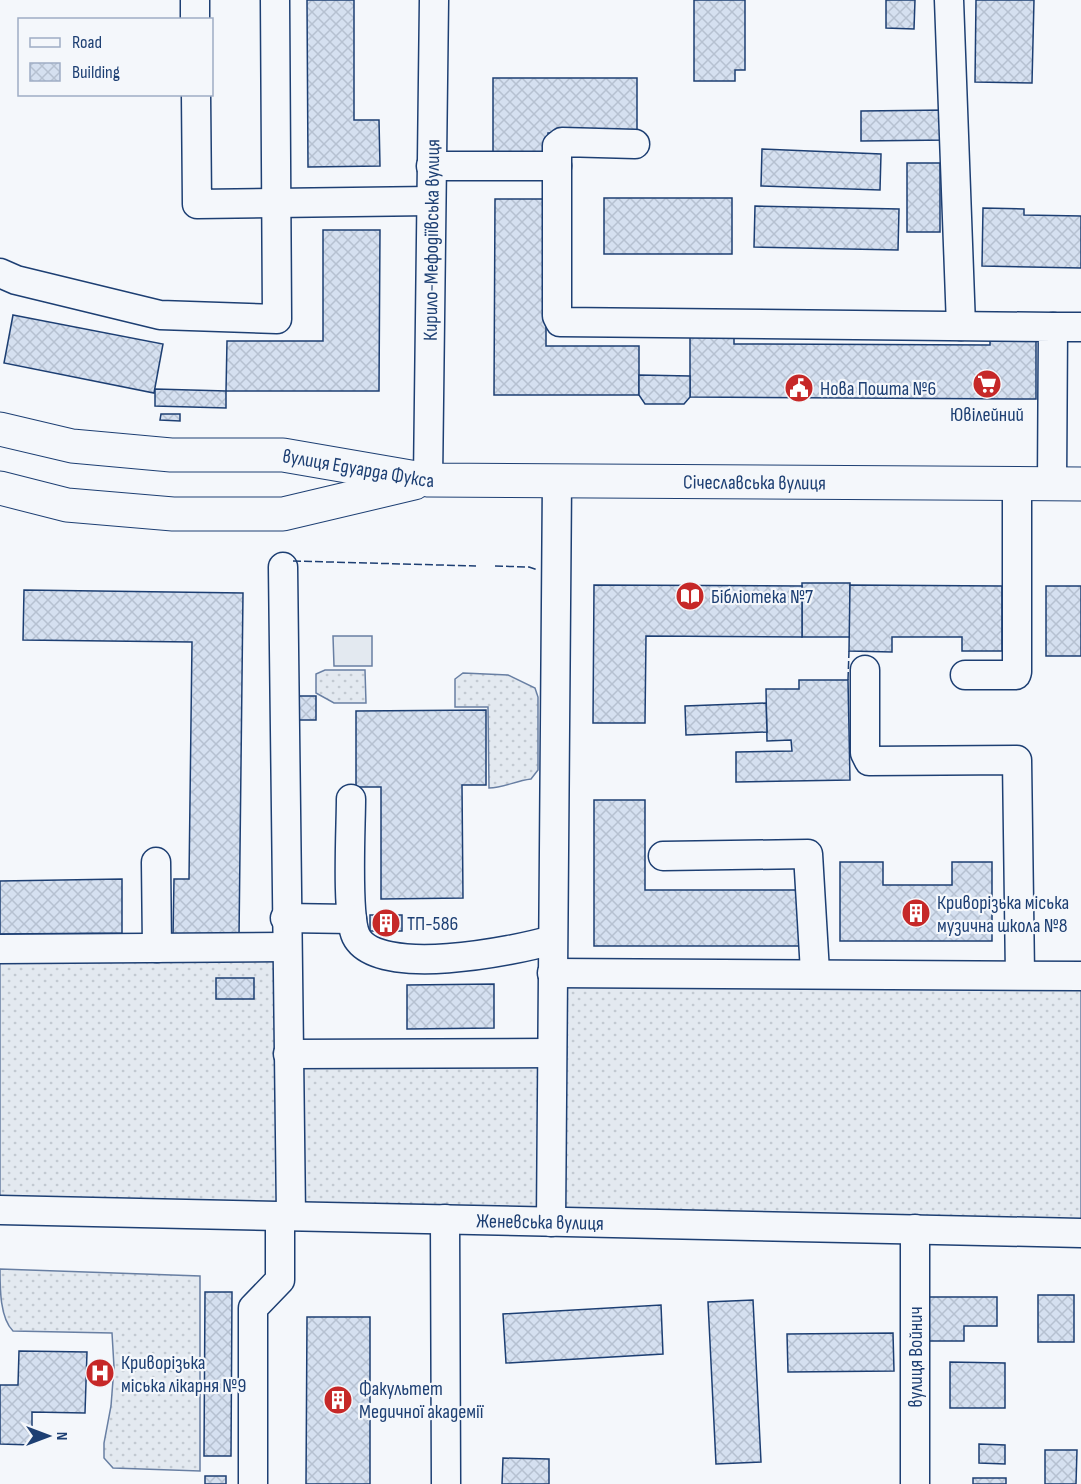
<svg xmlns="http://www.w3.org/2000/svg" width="1081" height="1484" font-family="'Sofia Sans Condensed',sans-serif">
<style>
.grass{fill:url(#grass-dots);stroke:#687fa3;stroke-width:1.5}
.park{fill:#e3e9f0;stroke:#687fa3;stroke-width:1.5}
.building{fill:url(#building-cross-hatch);stroke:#1d3f73;stroke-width:1.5}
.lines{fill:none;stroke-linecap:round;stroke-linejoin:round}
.minor-casing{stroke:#1d3f73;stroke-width:31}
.major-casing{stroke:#1d3f73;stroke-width:35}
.minor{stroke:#f4f7fb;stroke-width:28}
.major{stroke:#f4f7fb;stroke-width:33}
.fence{stroke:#1d3f73;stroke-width:1.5;stroke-dasharray:8 3;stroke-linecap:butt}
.labels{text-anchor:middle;stroke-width:4.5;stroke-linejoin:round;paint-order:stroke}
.street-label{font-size:20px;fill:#1d3f73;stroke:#f4f7fb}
.poi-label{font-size:20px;fill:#1d3f73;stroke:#f4f7fb;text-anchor:start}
</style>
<defs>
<pattern id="grass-dots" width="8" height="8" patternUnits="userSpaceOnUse" patternTransform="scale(1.5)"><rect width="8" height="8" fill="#e3e9f0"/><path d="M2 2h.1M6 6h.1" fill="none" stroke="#c2c9d1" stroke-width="1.8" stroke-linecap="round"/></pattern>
<pattern id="building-cross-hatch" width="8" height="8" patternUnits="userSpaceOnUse" patternTransform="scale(1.5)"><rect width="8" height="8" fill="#d5e0f0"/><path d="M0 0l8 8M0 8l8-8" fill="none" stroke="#b6c1d1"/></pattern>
</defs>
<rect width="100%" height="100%" fill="#f4f7fb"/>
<g class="grass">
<polygon points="325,670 365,670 366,703 334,703 316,693 316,674"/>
<path d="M463,673L508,675L535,688L538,697V770L531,779C515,781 503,788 489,788L488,707H455V679Z"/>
<polygon points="286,947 288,1054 551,1053 552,973 1081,976 1081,1233 0,1210 0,949"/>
<path d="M0,1269L200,1276V1471L113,1468L104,1458V1443L111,1406L114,1367L112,1333L13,1331C0,1318 0,1289 0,1269Z"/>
</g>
<polygon class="park" points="333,636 372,636 372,666 334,666"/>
<g class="building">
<polygon points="307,0 354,0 354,120 379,120 380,166 308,167"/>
<polygon points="694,0 745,0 745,70 735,70 735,81 694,81"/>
<polygon points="886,0 915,0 914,29 886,28"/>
<polygon points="976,0 1034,0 1032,83 975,82"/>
<polygon points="493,78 637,78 637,133 548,133 548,152 493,152"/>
<polygon points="947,110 948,140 861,141 861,111"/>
<polygon points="762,149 881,154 880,190 761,186"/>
<rect x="907" y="163" width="33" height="69"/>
<rect x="604" y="198" width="128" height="56"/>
<polygon points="495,199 546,199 546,346 639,346 639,395 494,395"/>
<polygon points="755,206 899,209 898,250 754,247"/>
<polygon points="983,208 1024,209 1024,215 1081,216 1081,268 982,266"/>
<polygon points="323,230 380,230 379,391 226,391 227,341 323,341"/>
<polygon points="13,315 163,344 154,393 4,363"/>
<polygon points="690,337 734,337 734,344 990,345 990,338 1036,338 1036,399 690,397"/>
<polygon points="639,375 690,376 690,397 684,404 645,404 639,395"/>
<polygon points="155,389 226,391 226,408 155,406"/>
<polygon points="161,414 180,414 180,421 160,420"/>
<rect x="802" y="583" width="48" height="54"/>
<polygon points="594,585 802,586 802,637 646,636 645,723 593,723"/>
<polygon points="850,585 1002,586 1002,651 962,651 962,637 892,637 892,652 849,651"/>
<rect x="1046" y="586" width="35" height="70"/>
<polygon points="24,590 243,593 239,938 173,937 174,879 189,879 192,642 23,640"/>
<polygon points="799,680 848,680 850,780 736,782 736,752 792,751 791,740 767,741 766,689 799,689"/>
<rect x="298" y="696" width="18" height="24"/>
<polygon points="766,703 767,732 686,735 685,706"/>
<polygon points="486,710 486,785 462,785 463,898 381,899 381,787 356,787 356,711"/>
<polygon points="594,800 645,800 645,890 806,890 806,946 594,946"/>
<polygon points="840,862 883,862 883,885 952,885 952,862 992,862 992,941 840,941"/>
<polygon points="122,879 122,933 0,934 0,881"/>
<rect x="370" y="915" width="32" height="16"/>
<rect x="216" y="978" width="38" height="21"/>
<polygon points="494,984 494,1028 407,1029 407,985"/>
<polygon points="205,1292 232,1292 231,1456 204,1456"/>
<rect x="1038" y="1295" width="36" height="47"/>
<polygon points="928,1297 997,1297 997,1326 964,1326 964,1341 928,1341"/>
<polygon points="753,1300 761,1462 716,1464 708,1302"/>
<polygon points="661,1305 663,1354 506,1363 503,1314"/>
<polygon points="307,1317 370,1317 370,1484 306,1484"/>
<polygon points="893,1333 894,1371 788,1372 787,1334"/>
<polygon points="19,1351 87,1352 85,1413 32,1412 32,1445 0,1444 0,1385 18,1385"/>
<polygon points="950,1362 1005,1363 1005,1408 950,1408"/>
<polygon points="979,1444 1005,1445 1005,1464 979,1463"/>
<polygon points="1045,1450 1077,1450 1076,1484 1045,1484"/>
<polygon points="503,1458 549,1459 549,1484 502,1484"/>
<rect x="205" y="1476" width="21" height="8"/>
<rect x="973" y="1478" width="33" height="6"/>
</g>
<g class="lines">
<g class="minor-casing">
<g id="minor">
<polyline points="195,0 195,20"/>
<polyline points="949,0 961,326"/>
<polyline points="196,94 197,204 431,201"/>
<polyline points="635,144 562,142 557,146 557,316 560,322 1053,327 1052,484"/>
<polyline points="431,166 557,166"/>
<polyline points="0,273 16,280 160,315 277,319 275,0"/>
<polyline points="1053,327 1081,327"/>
<path id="s1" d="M428,480L434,0"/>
<polyline points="283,567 291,1216"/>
<polyline points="865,670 865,753 869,761 1017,760 1020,975"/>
<polyline points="965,675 1016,675 1017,672 1017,484"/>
<path d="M351,799C351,827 346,915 356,936C377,979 515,951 552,940"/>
<polyline points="663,856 808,854 815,972"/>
<polyline points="156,862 157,948"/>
<polyline points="285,918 352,919"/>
<polyline points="0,949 286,947"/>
<polyline points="552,973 1081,976"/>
<polyline points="288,1054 552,1053"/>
<path id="s2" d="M0,1210L1081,1233"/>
<polyline points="445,1219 446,1484"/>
<polyline points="551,1222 557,481"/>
<polyline points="915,1229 915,1484"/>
<polyline points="253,1484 253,1308 280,1280 280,1217"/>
</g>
</g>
<g class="major-casing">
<g id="major">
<path id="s3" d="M0,429L72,446L171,455H283L428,480L1081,484"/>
<polyline points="0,488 67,505 173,514 283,514 414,483"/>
</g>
</g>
<use href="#minor" class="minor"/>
<use href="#major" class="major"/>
<g class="fence">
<polyline points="293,561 476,566"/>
<polyline points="495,566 529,567 538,570"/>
<polyline points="848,680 849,651"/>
</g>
</g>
<defs>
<g id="supermarket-disc" transform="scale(1.5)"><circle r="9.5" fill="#c62828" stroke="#f4f7fb"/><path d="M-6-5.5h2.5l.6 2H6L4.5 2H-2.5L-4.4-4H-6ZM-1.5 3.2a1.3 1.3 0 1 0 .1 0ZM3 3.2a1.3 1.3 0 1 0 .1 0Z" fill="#fff"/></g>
<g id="civic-disc" transform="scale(1.5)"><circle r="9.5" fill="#c62828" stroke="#f4f7fb"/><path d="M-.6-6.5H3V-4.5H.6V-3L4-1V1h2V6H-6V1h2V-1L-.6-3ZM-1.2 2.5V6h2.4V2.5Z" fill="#fff"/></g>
<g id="library-disc" transform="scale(1.5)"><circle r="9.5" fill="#c62828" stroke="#f4f7fb"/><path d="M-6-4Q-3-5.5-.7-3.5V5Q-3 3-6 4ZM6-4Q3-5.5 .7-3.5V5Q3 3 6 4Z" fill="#fff"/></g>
<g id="building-disc" transform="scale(1.5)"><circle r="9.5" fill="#c62828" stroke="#f4f7fb"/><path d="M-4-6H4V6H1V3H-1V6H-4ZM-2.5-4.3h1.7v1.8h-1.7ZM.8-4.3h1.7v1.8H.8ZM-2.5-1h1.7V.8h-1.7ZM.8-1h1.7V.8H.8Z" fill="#fff"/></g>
<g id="hospital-disc" transform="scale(1.5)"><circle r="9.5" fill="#c62828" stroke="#f4f7fb"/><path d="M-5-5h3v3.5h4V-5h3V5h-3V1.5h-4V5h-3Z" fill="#fff"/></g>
</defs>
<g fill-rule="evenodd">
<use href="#supermarket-disc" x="987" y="384"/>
<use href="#civic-disc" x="799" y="388"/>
<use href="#library-disc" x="690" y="596"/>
<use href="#building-disc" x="916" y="913"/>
<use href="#building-disc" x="386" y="923"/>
<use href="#hospital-disc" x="100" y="1373"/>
<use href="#building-disc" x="338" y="1400"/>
</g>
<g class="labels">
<g class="street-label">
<text dy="7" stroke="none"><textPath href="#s1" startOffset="240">Кирило-Мефодіївська вулиця</textPath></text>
<text dy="7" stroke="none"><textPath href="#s3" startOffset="362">вулиця Едуарда Фукса</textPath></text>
<text dy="7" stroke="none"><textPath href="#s3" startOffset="759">Січеславська вулиця</textPath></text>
<text dy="7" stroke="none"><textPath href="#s2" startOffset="540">Женевська вулиця</textPath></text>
<text transform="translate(915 1357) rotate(-90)" y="7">вулиця Войнич</text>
</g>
<g class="poi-label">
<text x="820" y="395">Нова Пошта №6</text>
<text x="987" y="421" text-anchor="middle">Ювілейний</text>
<text x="711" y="603">Бібліотека №7</text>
<text x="937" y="909">Криворізька міська<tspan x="937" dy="23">музична школа №8</tspan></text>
<text x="407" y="930">ТП-586</text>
<text x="121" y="1369">Криворізька<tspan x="121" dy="23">міська лікарня №9</tspan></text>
<text x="359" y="1395">Факультет<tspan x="359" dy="23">Медичної академії</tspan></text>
</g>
</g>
<rect x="18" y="18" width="195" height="78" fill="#f4f7fb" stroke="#9eadc5" stroke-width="1.5"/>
<rect x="30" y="38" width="30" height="9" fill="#f4f7fb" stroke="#9eadc5" stroke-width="1.5"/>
<text x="72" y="48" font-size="18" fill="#1d3f73">Road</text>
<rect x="30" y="63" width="30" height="18" fill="url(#building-cross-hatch)" stroke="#9eadc5" stroke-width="1.5"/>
<text x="72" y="78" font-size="18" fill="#1d3f73">Building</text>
<g transform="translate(48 1436) rotate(90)" stroke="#f4f7fb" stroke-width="4.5" paint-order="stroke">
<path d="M0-4.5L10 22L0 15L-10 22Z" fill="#1d3f73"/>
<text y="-9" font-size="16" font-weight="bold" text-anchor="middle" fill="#1d3f73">N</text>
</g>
</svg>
